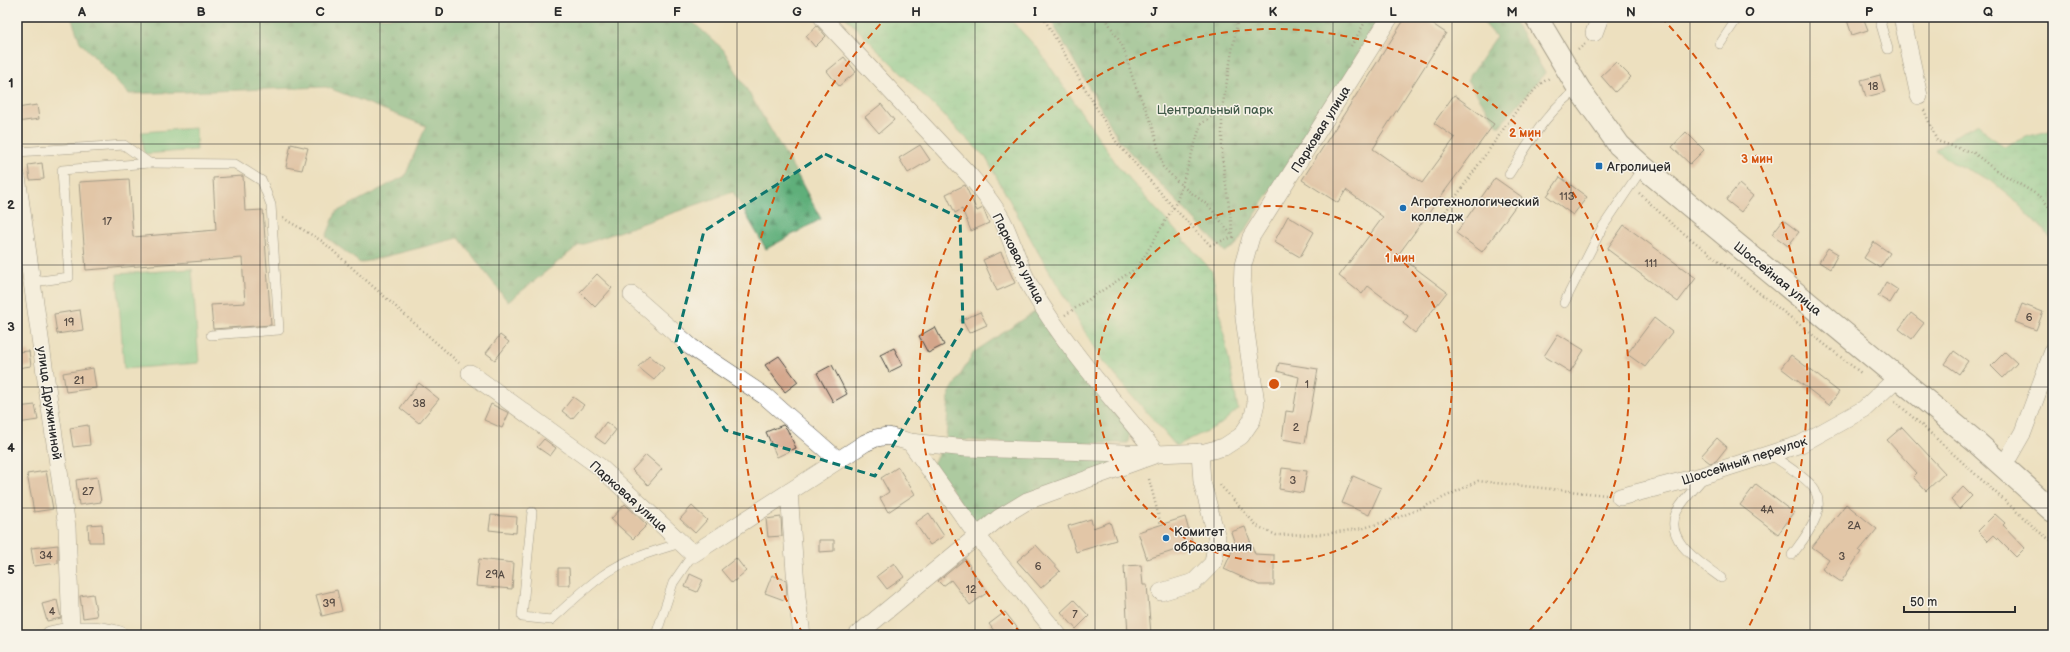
<svg xmlns="http://www.w3.org/2000/svg" width="2070" height="652" font-family="'Balsamiq Sans',sans-serif">
<style>
.forest{fill:url(#forest-firs);stroke:#446d52}
.wetland{fill:url(#wetland-marsh);stroke:#4f7b5e}
.pitch{fill:#73cb90;stroke:#4f7b5e}
.building{fill:#d4a68b}
.lines{fill:none;stroke-linecap:round;stroke-linejoin:round}
.service-casing{stroke:#484641;stroke-width:10}
.minor-casing{stroke:#484641;stroke-width:18}
.secondary-casing{stroke:#484641;stroke-width:24}
.path{stroke:#484641;stroke-width:2.5;stroke-dasharray:1 3;stroke-linecap:butt}
.service{stroke:#fff;stroke-width:9}
.minor{stroke:#fff;stroke-width:17}
.secondary{stroke:#fff;stroke-width:22}
.marked{fill:none;stroke:#0f766e;stroke-width:3;stroke-dasharray:8 5;stroke-linejoin:round}
.grid{fill:none;stroke:#2b2b2b;stroke-width:1;stroke-opacity:0.55}
.ring{fill:none;stroke:#d5540f;stroke-width:2;stroke-dasharray:7 5}
.poi-dot{fill:#1f6fb2;stroke:#f7f3e8;stroke-width:1.5}
.labels{text-anchor:middle;stroke-width:3;stroke-linejoin:round;paint-order:stroke}
.number-label{font-size:11px;fill:#554a43}
.park-label{font-size:13px;fill:#415b49;stroke:#f7f3e8}
.street-label{font-size:13px;fill:#2b2b2b;stroke:#f7f3e8}
.poi-label{font-size:13px;fill:#2b2b2b;stroke:#f7f3e8;text-anchor:start}
.centre{fill:#d5540f;stroke:#f7f3e8;stroke-width:2}
.ring-label{font-size:12px;text-anchor:middle;font-weight:bold;fill:#d5540f;stroke:#f7f3e8;stroke-width:3;stroke-linejoin:round;paint-order:stroke}
.neatline{fill:none;stroke:#2b2b2b;stroke-width:1.5}
.grid-label{font-size:13px;text-anchor:middle;font-weight:bold;fill:#2b2b2b}
</style>
<defs>
<pattern id="forest-firs" width="22" height="20" patternUnits="userSpaceOnUse"><rect width="22" height="20" fill="#5eaf7a"/><path d="M5 1l3.5 6h-7zM16 11l3.5 6h-7z" fill="#4e8f64"/></pattern>
<pattern id="wetland-marsh" width="20" height="14" patternUnits="userSpaceOnUse"><rect width="20" height="14" fill="#73cb90"/><path d="M1 5h8M5 5V1M11 12h8M15 12V8" fill="none" stroke="#64ae7c"/></pattern>
</defs>
<rect width="100%" height="100%" fill="#f7f3e8"/>
<filter id="ink" filterUnits="userSpaceOnUse"><feTurbulence type="fractalNoise" baseFrequency=".025" numOctaves="2"/><feDisplacementMap in="SourceGraphic" scale="8" xChannelSelector="R" yChannelSelector="G"/><feConvolveMatrix kernelMatrix="1 2 1 2 8 2 1 2 1" color-interpolation-filters="sRGB"/></filter>
<filter id="wash" filterUnits="userSpaceOnUse"><feTurbulence type="fractalNoise" baseFrequency=".012" numOctaves="4" result="noise"/><feDisplacementMap in="SourceGraphic" scale="16" xChannelSelector="R" yChannelSelector="G"/><feGaussianBlur stdDeviation="0.9" result="paint"/><feColorMatrix in="noise" values="0 0 0 0 0 0 0 0 0 0 0 0 0 0 0 0 0 1.4 0 .05"/><feComposite in="paint" operator="in"/></filter>
<g filter="url(#wash)">
<rect width="100%" height="100%" fill="#ede0bf"/>
<g class="forest">
<polygon points="71,17 687,17 723,49 794,169 821,219 766,249 733,192 578,246 508,302 459,238 360,263 326,237 336,212 405,176 426,126 326,87 129,94 80,42"/>
<polygon points="1049,17 1383,17 1236,245 1225,252 1120,142"/>
<polygon points="1479,17 1512,17 1545,73 1499,127 1467,80 1496,37"/>
<polygon points="1039,309 1131,426 1128,443 1023,444 946,439 949,394 974,352"/>
<polygon points="941,450 1123,459 979,530 933,463"/>
</g>
<g class="wetland">
<polygon points="845,17 1008,17 1038,49 1120,169 1212,271 1238,409 1221,424 1176,446 1101,359 1038,252 986,158"/>
<polygon points="1980,124 1988,135 2004,146 2029,136 2053,130 2053,240 2011,197 1990,180 1953,163 1935,150 1963,131"/>
</g>
<g class="pitch">
<polygon points="196,128 197,150 144,154 142,132"/>
<polygon points="192,269 199,363 124,369 117,274"/>
</g>
<g id="blocks">
<g class="building">
<polygon points="1406,17 1422,17 1446,33 1377,141 1378,141 1373,149 1422,183 1455,138 1434,123 1454,95 1494,124 1398,255 1447,292 1415,333 1403,323 1408,316 1368,286 1362,294 1339,276 1383,217 1346,190 1338,203 1302,180"/>
<polygon points="1846,17 1863,17 1868,30 1852,35"/>
<polygon points="817,26 826,36 815,47 806,36"/>
<polygon points="844,57 856,72 839,86 827,71"/>
<polygon points="1616,62 1631,77 1615,92 1601,76"/>
<polygon points="1880,75 1885,92 1866,97 1861,80"/>
<polygon points="881,104 894,120 879,133 865,117"/>
<polygon points="37,105 39,119 17,122 17,108"/>
<polygon points="1686,132 1704,150 1690,164 1672,147"/>
<polygon points="291,144 308,148 302,170 286,167"/>
<polygon points="920,145 930,160 908,173 899,158"/>
<polygon points="42,163 44,179 30,180 28,165"/>
<polygon points="243,176 245,211 263,210 271,325 213,329 211,305 245,303 242,258 86,270 79,182 129,179 133,237 216,230 213,178"/>
<polygon points="1560,177 1587,197 1573,215 1547,196"/>
<polygon points="1495,178 1522,197 1482,252 1456,233"/>
<polygon points="1739,184 1753,196 1741,212 1726,200"/>
<polygon points="965,185 977,211 983,208 989,223 971,231 962,209 955,213 946,194"/>
<polygon points="1288,216 1314,232 1300,257 1274,242"/>
<polygon points="1783,220 1799,232 1788,246 1772,234"/>
<polygon points="1624,225 1696,278 1678,302 1607,249"/>
<polygon points="1874,242 1890,253 1880,268 1864,258"/>
<polygon points="1828,248 1838,254 1830,269 1819,262"/>
<polygon points="1001,252 1015,283 997,291 983,260"/>
<polygon points="597,274 612,288 595,307 580,292"/>
<polygon points="1886,282 1898,290 1890,303 1878,296"/>
<polygon points="2022,304 2043,312 2036,330 2015,322"/>
<polygon points="80,310 83,330 57,334 54,314"/>
<polygon points="980,312 987,325 969,333 962,320"/>
<polygon points="1911,313 1924,323 1912,339 1899,329"/>
<polygon points="1654,318 1672,332 1645,367 1627,354"/>
<polygon points="935,327 944,345 928,353 919,336"/>
<polygon points="1558,334 1584,350 1570,372 1544,356"/>
<polygon points="500,335 509,342 495,360 486,353"/>
<polygon points="894,348 903,365 889,372 880,355"/>
<polygon points="29,351 31,366 17,368 17,352"/>
<polygon points="1954,351 1968,361 1959,374 1945,364"/>
<polygon points="2005,352 2017,363 2003,378 1991,366"/>
<polygon points="649,355 664,368 654,380 638,367"/>
<polygon points="1791,355 1839,392 1829,405 1781,368"/>
<polygon points="779,356 798,382 785,392 765,365"/>
<polygon points="1279,363 1318,369 1305,443 1282,439 1286,411 1293,412 1299,377 1277,371"/>
<polygon points="832,365 847,394 833,402 817,373"/>
<polygon points="93,368 96,388 66,392 63,373"/>
<polygon points="419,383 439,399 419,423 400,408"/>
<polygon points="573,397 584,405 572,419 562,411"/>
<polygon points="491,404 509,413 502,428 484,420"/>
<polygon points="35,405 38,420 18,423 17,407"/>
<polygon points="606,422 616,430 605,444 595,437"/>
<polygon points="88,425 90,445 73,447 70,428"/>
<polygon points="783,425 787,429 796,448 777,457 766,432"/>
<polygon points="1902,427 1945,473 1926,491 1913,477 1917,473 1887,440"/>
<polygon points="1717,438 1727,447 1716,461 1710,463 1701,456"/>
<polygon points="544,439 556,448 550,456 537,447"/>
<polygon points="646,455 662,469 648,485 632,470"/>
<polygon points="898,467 915,494 888,512 880,498 889,492 881,478"/>
<polygon points="1282,468 1307,471 1303,493 1279,489"/>
<polygon points="46,471 53,509 34,512 27,474"/>
<polygon points="1353,476 1381,488 1369,515 1342,503"/>
<polygon points="97,477 101,502 79,505 76,480"/>
<polygon points="1756,484 1794,513 1778,534 1740,505"/>
<polygon points="1963,487 1972,496 1959,509 1951,500"/>
<polygon points="625,504 647,525 633,539 611,519"/>
<polygon points="1846,504 1877,529 1859,551 1861,552 1841,582 1822,569 1829,559 1812,547"/>
<polygon points="692,506 707,520 695,533 680,519"/>
<polygon points="929,513 944,536 930,545 915,523"/>
<polygon points="1995,514 2005,523 2003,525 2025,548 2016,557 1994,535 1988,541 1978,531"/>
<polygon points="491,515 517,517 516,533 489,530"/>
<polygon points="781,517 782,536 768,537 766,519"/>
<polygon points="1185,517 1193,545 1147,559 1138,532"/>
<polygon points="1091,519 1093,528 1110,522 1116,540 1076,552 1068,526"/>
<polygon points="102,524 103,542 89,542 88,525"/>
<polygon points="1245,527 1255,554 1274,555 1274,585 1259,585 1224,569 1235,544 1231,532"/>
<polygon points="819,540 834,540 834,551 819,552"/>
<polygon points="58,545 58,563 34,566 31,548"/>
<polygon points="1036,545 1060,571 1041,588 1017,561"/>
<polygon points="736,558 746,571 732,583 721,570"/>
<polygon points="479,559 514,563 512,589 476,586"/>
<polygon points="965,559 970,566 969,567 988,592 970,605 951,580 943,586 938,581"/>
<polygon points="894,563 904,577 887,589 877,576"/>
<polygon points="1141,565 1143,585 1147,585 1151,634 1128,635 1124,566"/>
<polygon points="558,568 569,568 570,585 558,585"/>
<polygon points="690,574 703,580 697,592 685,587"/>
<polygon points="772,575 786,580 787,594 784,600 765,593"/>
<polygon points="337,590 342,611 322,616 316,595"/>
<polygon points="93,594 97,616 83,618 80,596"/>
<polygon points="57,600 61,618 47,621 42,604"/>
<polygon points="1074,600 1089,616 1076,629 1061,612"/>
<polygon points="1005,612 1019,630 1012,635 997,635 989,624"/>
</g>
</g>
</g>
<g filter="url(#ink)">
<use href="#blocks" fill-opacity="0" stroke="#484641" stroke-width="1"/>
<g class="lines">
<g class="service-casing">
<g id="service">
<polyline points="1882,17 1881,25 1888,49"/>
<polyline points="1720,44 1738,17"/>
<polyline points="17,152 124,145 149,163 235,164 262,181 271,205 279,330 211,335"/>
<path d="M1509,174C1529,144 1547,109 1579,89"/>
<polyline points="33,282 69,277 62,170 149,163"/>
<polyline points="1564,303 1602,228 1643,167"/>
<path d="M1770,454C1781,462 1804,476 1812,486C1830,509 1805,537 1792,555"/>
<path d="M1704,477C1695,488 1684,499 1677,511C1662,541 1703,564 1721,578"/>
<path d="M532,512L522,617L551,620C568,605 584,589 602,576C625,559 654,551 681,543"/>
<polyline points="656,635 673,583 693,554"/>
</g>
</g>
<g class="minor-casing">
<g id="minor">
<path d="M822,17L971,177C983,192 997,208 1005,226C1014,246 1020,269 1031,288C1066,348 1114,400 1157,454L1027,501L999,518L857,635"/>
<polyline points="1902,17 1919,96"/>
<polyline points="1594,33 1600,17"/>
<polyline points="17,177 67,527 71,630"/>
<polyline points="632,295 691,347 766,397 838,460"/>
<polyline points="470,373 600,467 693,554 865,443 876,438 888,436 910,442 966,448 1157,454 1205,452 1224,447 1241,436 1252,420 1256,403 1244,318 1242,291 1243,265 1251,237 1390,17"/>
<polyline points="910,442 978,537 1058,635"/>
<polyline points="2003,467 2023,432 2053,351"/>
<polyline points="789,492 797,598 802,635"/>
<polyline points="1620,497 1701,476 1801,444 1864,409 1898,377"/>
<polyline points="1161,592 1194,582 1213,563 1217,538 1202,482 1200,452"/>
<path d="M50,635C73,629 97,628 120,635"/>
</g>
</g>
<g class="secondary-casing">
<polyline id="secondary" points="1536,17 1579,89 1619,145 1643,167 1976,442 2053,511"/>
</g>
<g class="path">
<polyline points="1043,17 1117,143 1174,208 1210,245 1233,237 1209,206 1182,186 1163,167 1152,124 1134,82 1123,47 1105,17"/>
<polyline points="1351,46 1368,17"/>
<polyline points="1578,50 1585,44"/>
<polyline points="1222,109 1222,157 1233,235"/>
<polyline points="1924,110 1937,141 1974,153 1994,169 2041,197 2053,212"/>
<polyline points="1639,193 1672,224 1861,373"/>
<polyline points="283,218 322,241 459,363"/>
<polyline points="1441,218 1519,107 1540,84 1551,77"/>
<polyline points="1065,315 1138,267 1177,201 1201,124 1222,109 1238,17"/>
<polyline points="1895,401 2038,531 2053,542"/>
<polyline points="1149,479 1161,525"/>
<polyline points="1220,485 1257,526 1276,535 1325,534 1364,528 1397,518 1424,507 1478,481 1606,495"/>
</g>
<use href="#service" class="service"/>
<use href="#minor" class="minor"/>
<use href="#secondary" class="secondary"/>
</g>
</g>
<path d="M0 0H2070V652H0ZM825,154L960,218L963,327L875,476L725,430L676,342L704,231Z" fill="#ede0bf" fill-opacity=".55" fill-rule="evenodd"/>
<path class="marked" d="M825,154L960,218L963,327L875,476L725,430L676,342L704,231Z"/>
<path class="grid" d="M141,17V635M260,17V635M380,17V635M499,17V635M618,17V635M737,17V635M856,17V635M975,17V635M1095,17V635M1214,17V635M1333,17V635M1452,17V635M1571,17V635M1690,17V635M1810,17V635M1929,17V635M17,144H2053M17,265H2053M17,387H2053M17,508H2053"/>
<g class="ring">
<circle cx="1274" cy="384" r="178"/>
<path d="M1021 633A355 355 0 1 1 1527 633"/>
<path d="M803 634A533 533 0 0 1 887 17M1661 17A533 533 0 0 1 1745 634"/>
</g>
<g class="poi-dot">
<rect x="1595" y="162" width="8" height="8" rx="2"/>
<circle cx="1403" cy="208" r="4"/>
<circle cx="1166" cy="538" r="4"/>
</g>
<g class="labels">
<g class="number-label">
<text x="1873" y="90">18</text>
<text x="1567" y="200">113</text>
<text x="107" y="225">17</text>
<text x="1651" y="267">111</text>
<text x="2029" y="321">6</text>
<text x="69" y="326">19</text>
<text x="79" y="384">21</text>
<text x="1307" y="388">1</text>
<text x="419" y="407">38</text>
<text x="1296" y="431">2</text>
<text x="1293" y="484">3</text>
<text x="88" y="495">27</text>
<text x="1767" y="513">4А</text>
<text x="1854" y="529">2А</text>
<text x="46" y="559">34</text>
<text x="1842" y="560">3</text>
<text x="1038" y="570">6</text>
<text x="495" y="578">29А</text>
<text x="971" y="593">12</text>
<text x="329" y="607">39</text>
<text x="52" y="615">4</text>
<text x="1075" y="618">7</text>
</g>
<g class="park-label">
<text x="1215" y="114">Центральный парк</text>
</g>
<g class="street-label">
<text transform="translate(1320 129) rotate(-58)" y="5">Парковая улица</text>
<text transform="translate(1019 258) rotate(63)" y="5">Парковая улица</text>
<text transform="translate(1778 278) rotate(39)" y="5">Шоссейная улица</text>
<text transform="translate(50 403) rotate(82)" y="5">улица Дружининой</text>
<text transform="translate(1744 460) rotate(-18)" y="5">Шоссейный переулок</text>
<text transform="translate(629 496) rotate(42)" y="5">Парковая улица</text>
</g>
<g class="poi-label">
<text x="1607" y="171">Агролицей</text>
<text x="1411" y="206">Агротехнологический<tspan x="1411" dy="15">колледж</tspan></text>
<text x="1174" y="536">Комитет<tspan x="1174" dy="15">образования</tspan></text>
</g>
</g>
<circle cx="1274" cy="384" r="6" class="centre"/>
<g class="ring-label">
<text x="1525" y="137">2 мин</text>
<text x="1757" y="163">3 мин</text>
<text x="1400" y="262">1 мин</text>
</g>
<rect width="2070" height="652" fill="none" stroke="#f7f3e8" stroke-width="44"/>
<path d="M1904 606v6h111v-6" fill="none" stroke="#2b2b2b" stroke-width="2"/>
<text x="1910" y="606" font-size="12" fill="#2b2b2b" stroke="#f7f3e8" stroke-width="3" paint-order="stroke">50 m</text>
<rect x="22" y="22" width="2026" height="608" class="neatline"/>
<g class="grid-label">
<text x="82" y="16">A</text>
<text x="201" y="16">B</text>
<text x="320" y="16">C</text>
<text x="439" y="16">D</text>
<text x="558" y="16">E</text>
<text x="677" y="16">F</text>
<text x="797" y="16">G</text>
<text x="916" y="16">H</text>
<text x="1035" y="16">I</text>
<text x="1154" y="16">J</text>
<text x="1273" y="16">K</text>
<text x="1393" y="16">L</text>
<text x="1512" y="16">M</text>
<text x="1631" y="16">N</text>
<text x="1750" y="16">O</text>
<text x="1869" y="16">P</text>
<text x="1988" y="16">Q</text>
<text x="11" y="87">1</text>
<text x="11" y="209">2</text>
<text x="11" y="331">3</text>
<text x="11" y="452">4</text>
<text x="11" y="574">5</text>
</g>
</svg>
